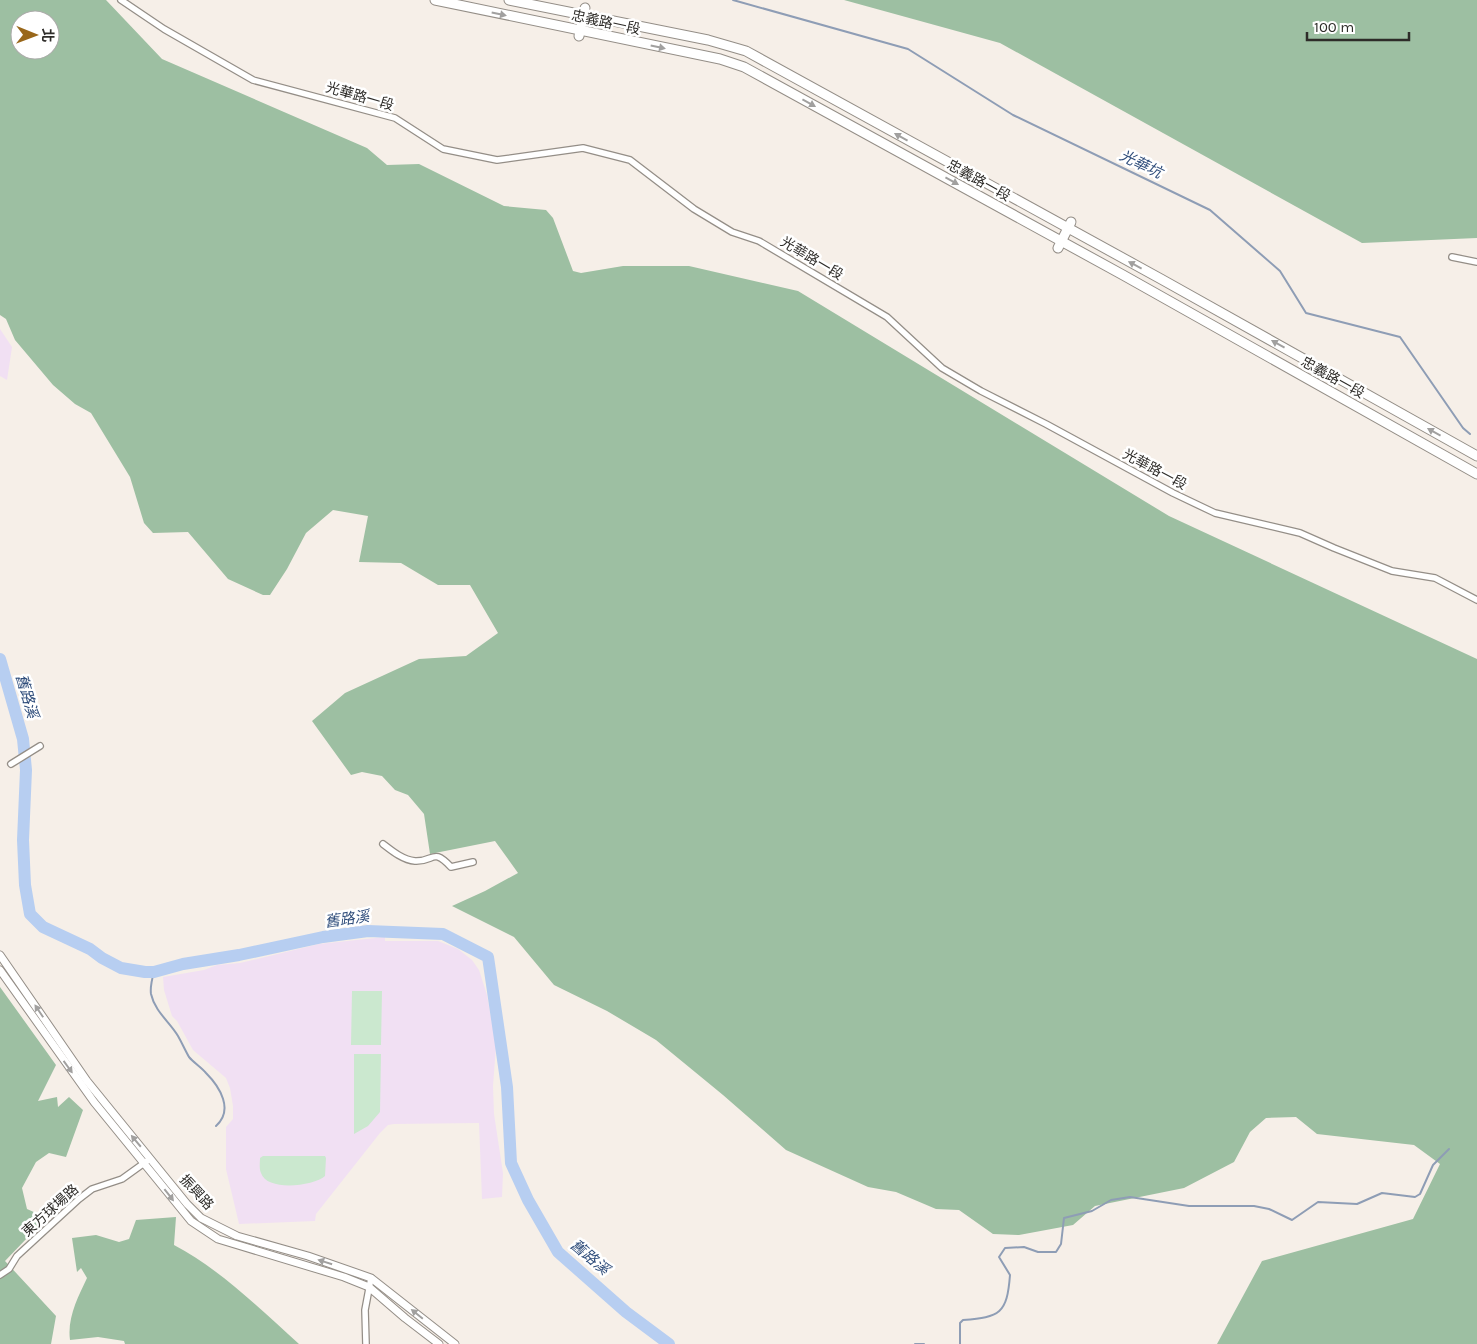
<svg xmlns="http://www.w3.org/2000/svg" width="1477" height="1344" font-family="Karla,'Noto Sans TC',sans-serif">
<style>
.industrial{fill:#f1e0f3}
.green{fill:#cbe8cf}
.forest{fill:#9dbfa2;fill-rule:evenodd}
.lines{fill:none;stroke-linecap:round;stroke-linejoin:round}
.stream{stroke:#8e9db5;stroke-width:2}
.river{stroke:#b7cef1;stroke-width:12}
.minor-casing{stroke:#948e87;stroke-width:8}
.tertiary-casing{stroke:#948e87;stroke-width:9}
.secondary-casing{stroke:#948e87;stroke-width:11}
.minor{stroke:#fff;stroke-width:5.5}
.tertiary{stroke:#fff;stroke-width:7}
.secondary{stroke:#fff;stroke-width:9}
.oneway{fill:#a1a09f}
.labels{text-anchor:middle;stroke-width:5;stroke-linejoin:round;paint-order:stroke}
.street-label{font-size:14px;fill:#2e2c29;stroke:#fff}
.water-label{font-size:15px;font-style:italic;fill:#2f4d7b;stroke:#fff}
</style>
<rect width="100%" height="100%" fill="#f6efe8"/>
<g class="industrial">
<polygon points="0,329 12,347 7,380 0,376"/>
<polygon points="385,937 385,941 438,941 458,949 472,960 479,970 487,995 496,1046 493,1086 494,1114 503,1173 502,1197 482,1199 479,1123 394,1124 388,1125 380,1133 316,1214 315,1221 239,1224 226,1169 226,1127 233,1119 233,1106 230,1088 226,1078 193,1050 177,1021 172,1016 164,990 163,977 204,970 217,965 240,963 319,944"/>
</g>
<g class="green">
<polygon points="352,991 382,991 381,1045 351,1045"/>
<polygon points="354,1054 381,1054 380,1112 368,1126 354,1134"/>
<path d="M263,1156H325L326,1158L325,1176C314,1186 267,1192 261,1173C259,1169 260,1162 260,1158Z"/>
</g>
<g class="forest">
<path d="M0,0H106L162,59L367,148L387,165L419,164L504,206L546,210L553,218L573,271L581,273L623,266H689L798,291L1169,516L1477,659V1344H1217L1262,1261L1413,1219L1440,1164L1414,1145L1317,1134L1296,1117L1266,1118L1250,1132L1234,1162L1184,1188L1095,1206L1073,1225L1019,1235L993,1234L959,1210L936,1209L896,1192L868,1187L786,1150L723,1095L656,1040L607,1011L554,985L514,937L452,906L485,891L518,873L495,841L430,854L424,814L408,795L395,790L382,776L362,772L351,775L312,721L345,693L419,659L466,656L498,633L470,585H438L401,563L359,562L368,516L333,510L306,533L287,569L270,595H263L228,579L188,532L153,533L144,523L130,477L91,413L75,404L53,385L15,340L6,319L0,315ZM20,20H50V50H20Z"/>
<polygon points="844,0 1477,0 1477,238 1362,243 1000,43"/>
<polygon points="0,987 56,1065 38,1101 57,1097 58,1107 69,1097 83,1110 66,1157 49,1153 36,1162 22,1188 27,1209 36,1213 45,1221 37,1230 30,1226 25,1229 28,1237 5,1261 56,1316 51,1344 0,1344"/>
<path d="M176,1217L174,1245C220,1269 261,1310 299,1344H125L124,1341L98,1337L70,1340C67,1318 78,1297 87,1278L81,1268L77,1272L72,1238L96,1235L119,1242L129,1239L136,1220Z"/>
</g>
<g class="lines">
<g class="stream">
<polyline points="733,0 908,49 1013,115 1210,210 1280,271 1306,313 1400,337 1463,428 1470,434"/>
<path d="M154,972C152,979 150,987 151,994C155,1012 170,1022 178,1036C182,1043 185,1050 189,1057C194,1063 201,1067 206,1073C220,1087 234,1110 216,1126"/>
<polyline points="915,1344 924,1344"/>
<path d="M960,1344V1323L963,1320C1000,1317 1007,1314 1010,1275L999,1257L1005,1248L1024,1247L1038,1252H1056L1061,1244L1064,1218L1092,1211L1111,1200L1130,1197L1189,1206H1254L1269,1209L1292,1220L1318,1202L1357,1204L1382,1193L1415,1197L1420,1194L1433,1165L1449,1149"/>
</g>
<polyline class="river" points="0,659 23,739 26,770 23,840 25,885 30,914 43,927 90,949 102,958 121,968 145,972 154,972 183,964 239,955 323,937 368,931 443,934 488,957 507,1087 511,1163 528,1200 558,1252 626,1312 669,1344"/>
<g class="minor-casing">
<g id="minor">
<polyline points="121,0 164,29 253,80 395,118 443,149 497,160 583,148 630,160 694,209 732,232 759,241 887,317 942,368 981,391 1046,424 1173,493 1215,513 1300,533 1334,548 1392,571 1435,578 1477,600"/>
<polyline points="1452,257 1477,262"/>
<polyline points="11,764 40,746"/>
<path d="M383,844C392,851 403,860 415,861C435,862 432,847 451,867L473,862"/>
<polyline points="0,1275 9,1269 17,1256 79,1199 92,1189 122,1179 147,1161"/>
<polyline points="366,1344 365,1310 371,1278"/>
</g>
</g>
<g class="tertiary-casing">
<g id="tertiary">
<polyline points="0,955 87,1081 187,1204 201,1218 237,1236 308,1256 371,1278 455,1344"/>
<polyline points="0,970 94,1102 191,1221 218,1239 344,1277 369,1287 405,1318 439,1344"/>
</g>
</g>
<g class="secondary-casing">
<g id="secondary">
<polyline points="435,0 720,59 744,67 1123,275 1477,474"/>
<polyline points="509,0 708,40 746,51 1161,279 1477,456"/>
<polyline points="579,36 585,8"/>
<polyline points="1058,248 1071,222"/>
</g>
</g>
<use href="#minor" class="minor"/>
<use href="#tertiary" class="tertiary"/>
<use href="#secondary" class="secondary"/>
</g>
<defs><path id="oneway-solid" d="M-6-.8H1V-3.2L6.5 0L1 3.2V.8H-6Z" transform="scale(1.25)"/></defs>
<g class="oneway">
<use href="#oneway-solid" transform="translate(499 14) rotate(12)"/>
<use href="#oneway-solid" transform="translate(658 47) rotate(12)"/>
<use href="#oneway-solid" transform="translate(809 103) rotate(29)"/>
<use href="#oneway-solid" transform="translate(901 137) rotate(-151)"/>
<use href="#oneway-solid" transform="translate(952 181) rotate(29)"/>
<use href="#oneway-solid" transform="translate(1135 265) rotate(-152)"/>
<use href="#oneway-solid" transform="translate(1278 344) rotate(-151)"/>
<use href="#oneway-solid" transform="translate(1434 432) rotate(-151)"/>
<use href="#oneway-solid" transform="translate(39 1011) rotate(-124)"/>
<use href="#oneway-solid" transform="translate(68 1067) rotate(54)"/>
<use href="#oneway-solid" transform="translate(136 1141) rotate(-130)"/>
<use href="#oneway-solid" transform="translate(169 1195) rotate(52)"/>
<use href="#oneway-solid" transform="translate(325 1262) rotate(-162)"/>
<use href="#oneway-solid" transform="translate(417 1314) rotate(-141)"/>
</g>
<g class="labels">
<g class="street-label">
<text transform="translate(606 22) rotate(12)" y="5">忠義路一段</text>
<text transform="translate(360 96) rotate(16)" y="5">光華路一段</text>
<text transform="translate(979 180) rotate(29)" y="5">忠義路一段</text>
<text transform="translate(812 258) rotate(31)" y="5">光華路一段</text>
<text transform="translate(1333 377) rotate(29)" y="5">忠義路一段</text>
<text transform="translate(1155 469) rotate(28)" y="5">光華路一段</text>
<text transform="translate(197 1192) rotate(47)" y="5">振興路</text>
<text transform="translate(50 1210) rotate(-42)" y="5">東方球場路</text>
</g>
<g class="water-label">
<text transform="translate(1141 164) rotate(26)" y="5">光華坑</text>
<text transform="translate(27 696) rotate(74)" y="5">舊路溪</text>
<text transform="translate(347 919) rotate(-8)" y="5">舊路溪</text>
<text transform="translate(590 1257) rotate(40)" y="5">舊路溪</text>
</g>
</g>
<g transform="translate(35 35) rotate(91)"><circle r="24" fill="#ffffff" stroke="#ababa9"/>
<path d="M0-4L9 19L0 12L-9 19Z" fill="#99671a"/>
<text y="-8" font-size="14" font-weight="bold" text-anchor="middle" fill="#2e2c29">北</text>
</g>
<path d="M1307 32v8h102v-8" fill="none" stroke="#2e2c29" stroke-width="2.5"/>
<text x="1314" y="32" font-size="15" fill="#2e2c29" stroke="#ffffff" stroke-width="4" paint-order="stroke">100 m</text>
</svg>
